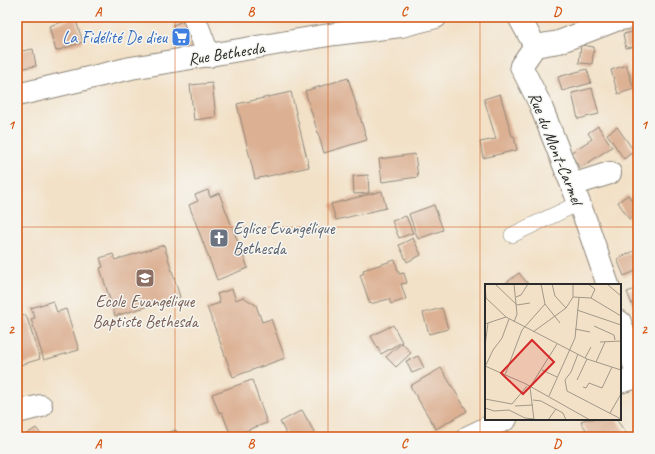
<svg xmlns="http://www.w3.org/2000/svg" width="655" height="454" font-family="Caveat,sans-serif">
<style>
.building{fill:#dcb093}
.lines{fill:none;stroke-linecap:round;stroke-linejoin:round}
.lane-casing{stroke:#8e8679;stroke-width:16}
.street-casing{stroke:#8e8679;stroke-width:24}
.lane{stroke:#fff;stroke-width:15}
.street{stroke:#fff;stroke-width:22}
.grid{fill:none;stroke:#d5540f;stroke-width:1;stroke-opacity:0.55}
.labels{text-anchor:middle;stroke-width:3;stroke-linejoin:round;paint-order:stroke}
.shop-label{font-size:17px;fill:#366cbe;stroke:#f6f6f2;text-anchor:end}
.street-label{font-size:17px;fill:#2b2b2b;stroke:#f6f6f2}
.worship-label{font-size:17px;fill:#5b616d;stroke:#f6f6f2;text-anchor:start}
.education-label{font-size:17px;fill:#785e54;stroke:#f6f6f2}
.inset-road{fill:none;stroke:#a29889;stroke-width:1}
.view{fill:#d62828;fill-opacity:0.15;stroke:#d62828;stroke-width:2}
.inset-edge{fill:none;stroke:#2b2b2b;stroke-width:2}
.neatline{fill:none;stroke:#d5540f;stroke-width:1.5}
.grid-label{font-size:13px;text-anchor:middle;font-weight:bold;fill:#d5540f}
</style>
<rect width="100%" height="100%" fill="#f6f6f2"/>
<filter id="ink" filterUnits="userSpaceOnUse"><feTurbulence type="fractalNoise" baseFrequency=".025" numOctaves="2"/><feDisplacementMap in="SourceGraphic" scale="8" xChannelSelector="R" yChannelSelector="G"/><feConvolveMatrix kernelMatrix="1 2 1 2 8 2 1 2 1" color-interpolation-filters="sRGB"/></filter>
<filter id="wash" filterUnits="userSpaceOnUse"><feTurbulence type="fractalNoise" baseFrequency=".012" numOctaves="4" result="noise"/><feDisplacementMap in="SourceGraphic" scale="16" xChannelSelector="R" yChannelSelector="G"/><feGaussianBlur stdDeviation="0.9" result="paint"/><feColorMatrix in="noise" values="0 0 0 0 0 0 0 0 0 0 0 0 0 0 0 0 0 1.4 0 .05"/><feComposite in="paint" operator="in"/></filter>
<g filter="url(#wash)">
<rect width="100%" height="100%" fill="#f2e1c7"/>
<g id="blocks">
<g class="building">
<polygon points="75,18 83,42 56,51 49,26"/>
<polygon points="188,19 198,47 183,52 173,25"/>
<polygon points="638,31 638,46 626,48 623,34"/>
<polygon points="581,45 594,47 592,64 579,63"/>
<polygon points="33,49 36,66 18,69 17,52"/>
<polygon points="626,65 634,89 618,94 611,70"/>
<polygon points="587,69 591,83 562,91 558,77"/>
<polygon points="348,78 367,140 324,153 305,91"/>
<polygon points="212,83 216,117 194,120 190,85"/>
<polygon points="592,88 599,114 578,119 572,93"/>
<polygon points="291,92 309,167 255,179 237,104"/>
<polygon points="500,94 512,136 514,136 517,150 483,158 480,142 496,139 484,99"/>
<polygon points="598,126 612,147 580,168 570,153 592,139 588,133"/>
<polygon points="617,127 634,151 624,159 607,134"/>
<polygon points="415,154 418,177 382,182 379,159"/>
<polygon points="368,175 369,193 354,194 353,176"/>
<polygon points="208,190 210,197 219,193 248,268 217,280 189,205 198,201 195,195"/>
<polygon points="382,191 386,208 336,220 331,204"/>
<polygon points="628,195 638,209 638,213 629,219 618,202"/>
<polygon points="434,205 443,230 418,239 409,214"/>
<polygon points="406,216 413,233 399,238 392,221"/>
<polygon points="413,238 421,255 407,262 399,245"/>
<polygon points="164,245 180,297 115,316 100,268 103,267 100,258 113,254 115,260"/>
<polygon points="636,250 638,256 638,270 624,276 617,259"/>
<polygon points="395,260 399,274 404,273 407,283 401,284 406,299 391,304 389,299 370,304 360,275 364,273 363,270"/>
<polygon points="519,273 529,285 503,285"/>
<polygon points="638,288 638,305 633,307 627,292"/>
<polygon points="232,289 236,300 243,297 256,305 262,322 271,319 285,358 233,377 207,307 220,303 217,294"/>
<polygon points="53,301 57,312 66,309 79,350 44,360 31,319 35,318 31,308"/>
<polygon points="442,308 448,329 429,334 423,313"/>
<polygon points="26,315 40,359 17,366 17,317"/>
<polygon points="393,325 402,342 381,354 371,336"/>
<polygon points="402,343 411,353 396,367 386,357"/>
<polygon points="418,356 424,368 412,373 406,361"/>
<polygon points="441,368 467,411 436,429 410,386"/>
<polygon points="252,380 267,423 231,436 222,412 219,413 212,394"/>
<polygon points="302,410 317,437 288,437 280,422"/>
<polygon points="585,419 616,419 626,433 620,437 591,437 581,422"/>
<polygon points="36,428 43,437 22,437"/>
<polygon points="176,430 179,437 157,437 157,436"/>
</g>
</g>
</g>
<g filter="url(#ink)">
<use href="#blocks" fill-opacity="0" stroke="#8e8679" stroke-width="1"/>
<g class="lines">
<g class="lane-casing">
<polyline id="lane" points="512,235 579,203"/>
</g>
<g class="street-casing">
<g id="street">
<polyline points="194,17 209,56"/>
<polyline points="519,17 535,46 521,66 540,104 579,203 588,227 608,285"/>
<polyline points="535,46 559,42 616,20 632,17"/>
<polyline points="17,95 131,68 335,34 401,26 436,17"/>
<polyline points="572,185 610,173"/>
<polyline points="620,322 638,376"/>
<polyline points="620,382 638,377"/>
<polyline points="17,412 41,406"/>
<polyline points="468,437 506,419"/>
</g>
</g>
<use href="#lane" class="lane"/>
<use href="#street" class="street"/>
</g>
</g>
<path class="grid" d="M175,17V437M328,17V437M480,17V437M17,227H638"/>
<defs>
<g id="supermarket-square" transform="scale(1)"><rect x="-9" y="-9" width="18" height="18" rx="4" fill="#3f7fe0" stroke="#f6f6f2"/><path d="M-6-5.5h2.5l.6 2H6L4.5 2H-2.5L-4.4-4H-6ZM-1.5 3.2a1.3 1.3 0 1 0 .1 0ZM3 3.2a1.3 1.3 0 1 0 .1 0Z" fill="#fff"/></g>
<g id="church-square" transform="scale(1)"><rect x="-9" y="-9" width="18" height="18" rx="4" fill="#6b7280" stroke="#f6f6f2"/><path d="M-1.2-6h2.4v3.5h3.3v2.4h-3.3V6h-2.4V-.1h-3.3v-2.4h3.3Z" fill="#fff"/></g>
<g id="school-square" transform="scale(1)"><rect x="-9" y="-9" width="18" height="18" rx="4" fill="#8d6e63" stroke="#f6f6f2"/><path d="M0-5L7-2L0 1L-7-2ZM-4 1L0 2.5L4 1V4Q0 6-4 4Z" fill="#fff"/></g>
</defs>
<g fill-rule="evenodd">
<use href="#supermarket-square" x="181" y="37"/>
<use href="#church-square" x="219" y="238"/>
<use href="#school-square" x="145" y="278"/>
</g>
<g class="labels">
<g class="shop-label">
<text x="167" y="43">La Fidélité De dieu</text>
</g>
<g class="street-label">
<text transform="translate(226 53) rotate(-9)" y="6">Rue Bethesda</text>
<text transform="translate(556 148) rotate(68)" y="6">Rue du Mont-Carmel</text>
</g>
<g class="worship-label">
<text x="233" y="234">Eglise Evangélique<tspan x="233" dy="20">Bethesda</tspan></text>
</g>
<g class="education-label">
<text x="145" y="307">Ecole Evangélique<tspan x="145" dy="20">Baptiste Bethesda</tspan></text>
</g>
</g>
<g transform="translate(485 284)">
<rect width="136" height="136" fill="#f2e1c7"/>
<path class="inset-road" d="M0,0L1,14L21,33M10,0L32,21L45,19M29,0L32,30L29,38M56,0L60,20L75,39M67,0L70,12L81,24M103,0L110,5L106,14M122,0L136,12M31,13L36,11L43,0M88,13L106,14L136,32M92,26L136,41M0,40L21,33L102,75L136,86M109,42L129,51L130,56M90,45L105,48M48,48L81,24L88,13V0M115,58L136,57M0,62L3,39M93,70L86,88L80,96L82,107L136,135M100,74L106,63M111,78L120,58M0,82L41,100L105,136M0,83L8,66L17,54L24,35M57,86L72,93M20,91L37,46L60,20M92,96L102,75M98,103L101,104L104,99L117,104L127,83M64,112L90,54L94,14M0,115L27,120L42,102M48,116L56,117L78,129L81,136M30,122L48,121M0,124L9,127L24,126L40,134L49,135M125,129L136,110M49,136L45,103L72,60M63,136L71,125"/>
<path class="view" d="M47,56L69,78L38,110L16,89Z"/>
<rect width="136" height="136" class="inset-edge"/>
</g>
<rect width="655" height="454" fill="none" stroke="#f6f6f2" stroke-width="44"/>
<rect x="22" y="22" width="611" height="410" class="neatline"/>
<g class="grid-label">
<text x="98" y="16">A</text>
<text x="251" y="16">B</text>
<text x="404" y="16">C</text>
<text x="557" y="16">D</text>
<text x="11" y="129">1</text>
<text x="644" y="129">1</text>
<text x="11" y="334">2</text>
<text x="644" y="334">2</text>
<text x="98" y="448">A</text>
<text x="251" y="448">B</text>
<text x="404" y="448">C</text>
<text x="557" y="448">D</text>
</g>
</svg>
